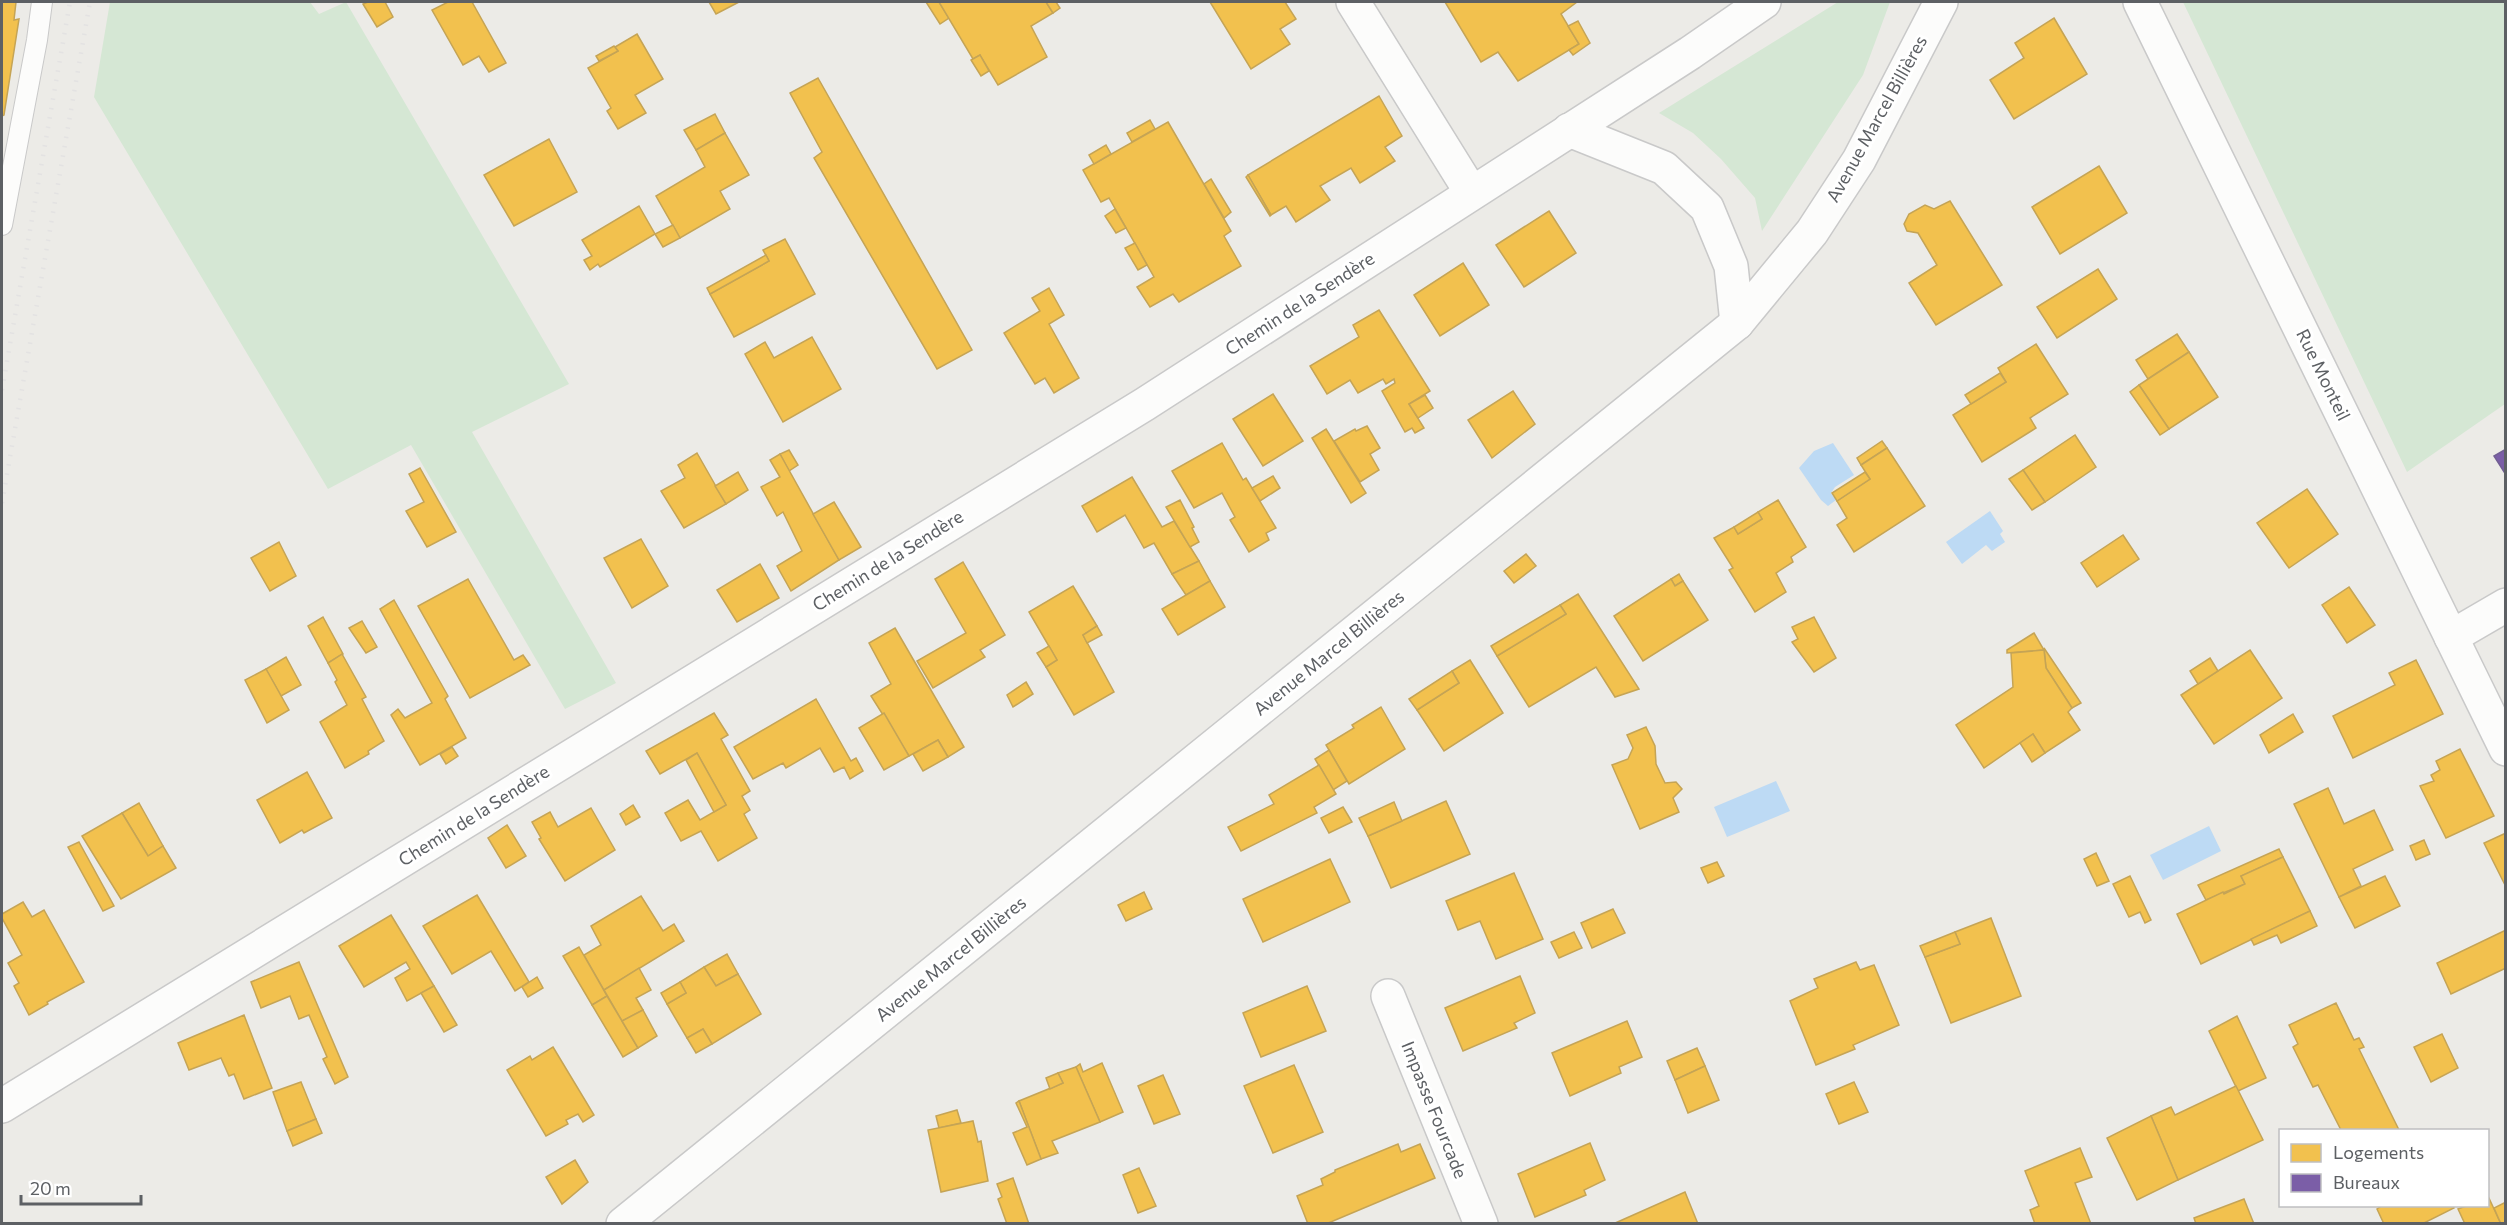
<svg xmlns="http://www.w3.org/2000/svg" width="2507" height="1225" font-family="Commissioner,sans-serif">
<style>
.green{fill:#d5e7d4}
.water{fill:#bddaf4}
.homes{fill:#f2c14e;stroke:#c5a455;stroke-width:1.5}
.offices{fill:#7b5ea7;stroke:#725f93;stroke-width:1.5}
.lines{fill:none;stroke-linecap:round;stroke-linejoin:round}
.service-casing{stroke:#c9c9c9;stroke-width:22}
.minor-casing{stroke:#c9c9c9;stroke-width:36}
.tertiary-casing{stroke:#c9c9c9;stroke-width:36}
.service{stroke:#fcfcfb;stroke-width:20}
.minor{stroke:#fcfcfb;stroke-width:33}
.tertiary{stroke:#fcfcfb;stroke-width:33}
.rail{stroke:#e3e2e2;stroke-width:4.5;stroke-dasharray:1.5 8;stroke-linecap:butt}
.labels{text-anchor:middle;stroke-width:6;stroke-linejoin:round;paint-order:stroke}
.street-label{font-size:18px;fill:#5d6064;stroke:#fff}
</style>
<rect width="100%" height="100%" fill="#ecebe7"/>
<g class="green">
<polygon points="110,2 310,2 319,14 346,2 569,384 472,432 616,683 565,709 411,445 328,489 94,97"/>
<polygon points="1838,2 1890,2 1863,75 1762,231 1755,198 1721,159 1693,133 1659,113"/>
<polygon points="2183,2 2505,2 2505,404 2407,472"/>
</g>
<g class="water">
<polygon points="1833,443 1854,475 1835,487 1831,493 1836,500 1828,506 1821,500 1799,468 1814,451"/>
<polygon points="1990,511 2003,531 2000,534 2005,542 1992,551 1986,545 1962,564 1946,542"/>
<polygon points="1776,781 1790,811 1727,837 1714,807"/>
<polygon points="2209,826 2221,851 2163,880 2150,855"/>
</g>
<g class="homes">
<polygon points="2,2 16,2 14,20 19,19 4,115 2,116"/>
<polygon points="368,2 385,2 393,17 377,27 363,4"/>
<polygon points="448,2 472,2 506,63 489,72 479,56 463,65 432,10"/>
<polygon points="709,2 739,2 716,14"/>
<polygon points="926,2 939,2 949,18 940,24"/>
<polygon points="939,2 1046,2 1053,13 1031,26 1047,57 998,85 980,55 973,59"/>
<polygon points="1046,2 1056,2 1060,8 1053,13"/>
<polygon points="1210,2 1285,2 1296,19 1280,29 1290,44 1251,69"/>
<polygon points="1445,2 1577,2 1561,14 1579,44 1518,81 1498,52 1481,62"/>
<polygon points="2054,18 2087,74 2014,119 1990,80 2024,58 2015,43"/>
<polygon points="1578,21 1590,43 1573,55 1569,50 1579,44 1568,26"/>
<polygon points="637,34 663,79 635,95 646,113 618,129 607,111 611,108 588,68 618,51 615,47"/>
<polygon points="614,46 618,51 599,61 596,56"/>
<polygon points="980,55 989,71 981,76 971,60"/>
<polygon points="818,78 972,350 937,369 814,158 822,152 790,93"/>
<polygon points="1379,96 1402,136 1385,147 1395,161 1360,183 1351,168 1320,186 1330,200 1296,222 1286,206 1271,215 1248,175"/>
<polygon points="715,114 725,133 696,150 684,130"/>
<polygon points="1150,120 1155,129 1132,142 1127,133"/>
<polygon points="1168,122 1231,231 1224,236 1241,266 1179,302 1173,294 1150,307 1137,287 1154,277 1109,198 1101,202 1083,170"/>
<polygon points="725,133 749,175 720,191 730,209 680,238 656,196 705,167 696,150"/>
<polygon points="549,139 577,192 514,226 484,175"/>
<polygon points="1106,145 1111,154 1094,164 1089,155"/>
<polygon points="2099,166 2127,213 2060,254 2032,207"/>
<polygon points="1248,175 1271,215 1270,216 1246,177"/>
<polygon points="1211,179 1231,212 1224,218 1204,184"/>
<polygon points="1950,201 2002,285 1936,325 1909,283 1937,265 1918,233 1907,231 1904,224 1909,214 1925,205 1934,209"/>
<polygon points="639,206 655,234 600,267 598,264 590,270 584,260 592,256 582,240"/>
<polygon points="1115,209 1126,228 1116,233 1105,216"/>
<polygon points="1549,211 1576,253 1524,287 1496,245"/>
<polygon points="673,225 680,238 663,247 655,234"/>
<polygon points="785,239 815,294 734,337 710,294 769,261 763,250"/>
<polygon points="1135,243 1147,265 1138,270 1125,248"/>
<polygon points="766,255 769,261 710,294 707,288"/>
<polygon points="1463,263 1489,305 1440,336 1414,295"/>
<polygon points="2098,269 2117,299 2057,338 2037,307"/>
<polygon points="1049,288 1064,315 1049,324 1079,378 1054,393 1045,378 1035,384 1004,333 1040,311 1032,298"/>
<polygon points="1379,310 1430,391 1409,404 1424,428 1415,433 1412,428 1405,432 1382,391 1395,383 1394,379 1386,384 1383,379 1358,393 1350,380 1327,394 1310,366 1359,337 1353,325"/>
<polygon points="2177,334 2189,352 2148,379 2136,360"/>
<polygon points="812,337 841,389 783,422 745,354 765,342 774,358"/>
<polygon points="2036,344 2068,394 2030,418 2036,428 1982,462 1953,415 2006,382 1998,368"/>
<polygon points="2189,352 2218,397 2169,429 2139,385"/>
<polygon points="2000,373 2006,382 1971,404 1965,395"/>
<polygon points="2139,385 2169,429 2160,435 2130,392"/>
<polygon points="1513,391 1535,424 1492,458 1468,420"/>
<polygon points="1273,394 1303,441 1263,466 1233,419"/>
<polygon points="1425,395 1433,408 1418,418 1409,404"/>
<polygon points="1367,426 1380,448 1370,454 1379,470 1360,482 1334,441 1355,429 1356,431"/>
<polygon points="1326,429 1366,493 1351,503 1312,438"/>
<polygon points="2075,435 2096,467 2045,502 2023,470"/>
<polygon points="1882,441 1887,448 1861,465 1857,458"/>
<polygon points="1222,443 1243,480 1246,478 1276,528 1266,533 1269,540 1249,552 1230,520 1235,517 1222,493 1194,508 1172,471"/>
<polygon points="1887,448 1925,506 1854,552 1837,525 1847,518 1837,501 1870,479 1861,465"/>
<polygon points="789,450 798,465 789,471 780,454"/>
<polygon points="697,453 726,504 684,528 661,491 685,478 678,465"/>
<polygon points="780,454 839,560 791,591 777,566 802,551 783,512 777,516 761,487 780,477 770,460"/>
<polygon points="420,468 456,532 427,547 406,511 424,502 409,474"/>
<polygon points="2023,470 2045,502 2032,510 2009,479"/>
<polygon points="738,472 748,490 726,504 715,486"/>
<polygon points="1865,472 1870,479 1837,501 1832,493"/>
<polygon points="1273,476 1280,488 1260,501 1252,488"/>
<polygon points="1132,477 1162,527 1174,521 1199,561 1172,574 1154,543 1144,548 1125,515 1097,532 1082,506"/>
<polygon points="2307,489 2338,534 2289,568 2257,523"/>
<polygon points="1180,500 1194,527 1192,528 1199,542 1190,547 1166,507"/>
<polygon points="1778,500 1806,547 1791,557 1793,562 1776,573 1786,592 1755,612 1729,570 1733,568 1714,538 1734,527 1738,534 1762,519 1758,512"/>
<polygon points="834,502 861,547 839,560 813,514"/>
<polygon points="1758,512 1762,519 1738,534 1734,527"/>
<polygon points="2123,535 2139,559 2097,587 2081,563"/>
<polygon points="641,539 668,586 632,608 604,558"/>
<polygon points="279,542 296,576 270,591 251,558"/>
<polygon points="1526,554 1536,566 1514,583 1504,571"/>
<polygon points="1199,561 1210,581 1186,595 1172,574"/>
<polygon points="963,562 1005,635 980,650 985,657 933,688 917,661 966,633 935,579"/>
<polygon points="760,564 779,598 737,622 717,590"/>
<polygon points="1679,574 1683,581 1675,586 1671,579"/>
<polygon points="468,579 514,660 523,655 530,665 470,698 418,606"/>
<polygon points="1671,579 1675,586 1683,581 1708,620 1643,661 1614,616"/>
<polygon points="1210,581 1225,607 1178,635 1162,609"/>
<polygon points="1073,586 1097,626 1083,635 1114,692 1074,715 1046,667 1057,660 1029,612"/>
<polygon points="2349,587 2375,625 2347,643 2322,605"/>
<polygon points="1578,594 1639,689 1615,697 1596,667 1529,707 1497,656 1566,614 1560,605"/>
<polygon points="394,600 448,696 445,699 466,738 420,765 391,715 398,709 405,718 432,703 380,609"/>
<polygon points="1560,605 1566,614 1497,656 1491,646"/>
<polygon points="323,617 343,654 328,663 308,626"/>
<polygon points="1814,617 1836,658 1814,672 1792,642 1798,639 1792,627"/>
<polygon points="362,621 377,647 366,653 349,628"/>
<polygon points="1097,626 1102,635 1087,643 1083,635"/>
<polygon points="895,628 964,747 948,757 938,740 909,756 871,696 891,684 869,643"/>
<polygon points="2034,633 2044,650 2007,653 2007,650"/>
<polygon points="1049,646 1057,660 1046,667 1037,653"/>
<polygon points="2044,648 2081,703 2072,708 2046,668"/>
<polygon points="2044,650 2046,668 2072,708 2068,712 2080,730 2045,753 2033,734 1984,768 1956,725 2013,687 2011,653"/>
<polygon points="2250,650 2282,698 2214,744 2181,695"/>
<polygon points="342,654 366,697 362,699 384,741 368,751 369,754 345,768 320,722 347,705 335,682 337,680 328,663"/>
<polygon points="286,657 301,685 281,696 266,669"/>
<polygon points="2210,658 2218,671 2198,684 2190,671"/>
<polygon points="1470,660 1503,713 1444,751 1417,710 1459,683 1452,671"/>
<polygon points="2416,660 2443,714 2353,758 2333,716 2395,685 2389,673"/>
<polygon points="266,669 289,710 267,723 245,680"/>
<polygon points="1452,671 1459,683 1417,710 1409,699"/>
<polygon points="1026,682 1033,694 1013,707 1007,695"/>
<polygon points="816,699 851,761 856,758 863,771 850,779 844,767 834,772 820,748 786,768 783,763 753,779 734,747"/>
<polygon points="1381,707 1405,749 1349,784 1326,745 1354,728 1352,725"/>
<polygon points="714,713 728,735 721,739 750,791 742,796 750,810 744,814 757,838 718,861 701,831 681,841 665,813 688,800 700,820 726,805 697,753 660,774 646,751"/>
<polygon points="884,713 909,756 884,770 859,728"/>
<polygon points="2293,714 2303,732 2269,753 2260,735"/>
<polygon points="1646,727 1655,746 1656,764 1665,783 1676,782 1682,789 1673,798 1679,812 1640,829 1612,765 1628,759 1633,748 1627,735"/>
<polygon points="2033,734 2045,753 2032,762 2020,743"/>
<polygon points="938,740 948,757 923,771 913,754"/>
<polygon points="452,747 458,756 446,764 440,754"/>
<polygon points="2460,749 2494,816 2446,838 2420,786 2434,781 2431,775 2440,770 2436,761"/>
<polygon points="1329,750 1347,781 1333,790 1315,759"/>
<polygon points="697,753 726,805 714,812 686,760"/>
<polygon points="1319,765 1336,794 1314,807 1317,813 1241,851 1228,827 1274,804 1269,795"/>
<polygon points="307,772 332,818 304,833 302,830 280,843 257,800"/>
<polygon points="2328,788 2344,824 2374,810 2393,850 2353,869 2361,886 2339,897 2294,804"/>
<polygon points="1446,801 1470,854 1391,888 1368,836"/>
<polygon points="1394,802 1402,821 1368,836 1359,818"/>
<polygon points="139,803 163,846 148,856 122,813"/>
<polygon points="633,805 640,817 626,825 620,814"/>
<polygon points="1343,807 1352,822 1329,833 1321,818"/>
<polygon points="591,808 615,850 565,881 539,839 541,838 532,822 550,812 558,827"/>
<polygon points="122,813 148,856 163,846 176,868 121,899 82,836"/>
<polygon points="507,825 526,856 506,868 488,838"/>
<polygon points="2506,833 2506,887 2484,843"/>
<polygon points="2424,840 2430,854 2416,860 2410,846"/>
<polygon points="79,842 114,906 103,911 68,847"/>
<polygon points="2279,849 2283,857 2241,876 2245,884 2206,900 2198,885"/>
<polygon points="2096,853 2109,881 2097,886 2084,859"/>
<polygon points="2283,857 2310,911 2201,964 2177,914 2223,892 2224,894 2245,884 2241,876"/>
<polygon points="1330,859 1350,902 1263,942 1243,899"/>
<polygon points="1717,862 1724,876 1708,883 1701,868"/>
<polygon points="1514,873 1543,939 1496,959 1480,921 1458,930 1446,901"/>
<polygon points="2130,876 2151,920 2145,923 2140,912 2129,917 2113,884"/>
<polygon points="2385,876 2400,906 2355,928 2339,897"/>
<polygon points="1144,892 1152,909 1126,921 1118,905"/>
<polygon points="477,895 529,982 515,991 491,951 452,974 423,926"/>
<polygon points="641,896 663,931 674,924 684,941 604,990 584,955 601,945 591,926"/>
<polygon points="23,902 32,917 44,910 84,982 47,1002 48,1004 29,1015 14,986 19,983 8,963 22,955 2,918 2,914"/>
<polygon points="1613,909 1625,933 1592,948 1581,923"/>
<polygon points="2310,911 2317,926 2281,943 2277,935 2254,945 2251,939"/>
<polygon points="391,915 434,986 407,1001 395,978 410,969 406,962 364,987 339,946"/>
<polygon points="1991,918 2021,996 1951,1023 1925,957 1960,944 1955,932"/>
<polygon points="2506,930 2506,968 2451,994 2437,963"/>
<polygon points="1574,932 1582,948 1559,958 1551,942"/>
<polygon points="1955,932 1960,944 1925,957 1920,946"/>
<polygon points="579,947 607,996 592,1005 563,956"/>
<polygon points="727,954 738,974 716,986 704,967"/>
<polygon points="299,962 348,1077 335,1084 323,1059 327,1057 309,1015 299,1019 290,996 261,1008 251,982"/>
<polygon points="1856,962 1860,970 1874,965 1899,1025 1853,1045 1855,1049 1816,1065 1790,1001 1818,988 1814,979"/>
<polygon points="704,967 716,986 738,974 761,1014 712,1044 703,1029 687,1038 667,1004 686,993 680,982"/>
<polygon points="639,968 651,990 636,998 643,1010 622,1021 604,990"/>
<polygon points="1520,976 1535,1013 1514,1023 1517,1028 1463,1051 1445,1008"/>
<polygon points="537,977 543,988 528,997 522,987"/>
<polygon points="680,982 686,993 667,1004 661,993"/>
<polygon points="434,986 457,1025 444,1032 421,993"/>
<polygon points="1307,986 1326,1031 1261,1057 1243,1013"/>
<polygon points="607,996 638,1048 623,1057 592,1005"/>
<polygon points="2336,1003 2354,1040 2359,1038 2364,1047 2359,1049 2399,1130 2341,1130 2318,1085 2313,1087 2293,1047 2298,1044 2289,1025"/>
<polygon points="643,1010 657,1036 638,1048 622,1021"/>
<polygon points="244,1015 272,1088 244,1099 234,1074 229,1076 221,1058 189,1070 178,1043"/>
<polygon points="2237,1016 2266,1078 2238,1091 2209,1031"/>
<polygon points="1627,1021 1642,1057 1619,1067 1621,1073 1570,1096 1552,1053"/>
<polygon points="703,1029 712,1044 696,1053 687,1038"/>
<polygon points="2442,1034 2458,1068 2431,1082 2414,1047"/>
<polygon points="553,1047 594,1115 583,1122 578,1114 566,1120 568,1124 546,1136 507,1070 530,1056 532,1060"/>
<polygon points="1697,1048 1705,1066 1675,1080 1667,1061"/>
<polygon points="1102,1063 1123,1112 1100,1122 1076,1067 1080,1064 1083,1072"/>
<polygon points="1294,1065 1323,1132 1273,1153 1244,1086"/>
<polygon points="1705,1066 1719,1100 1688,1113 1675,1080"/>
<polygon points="1076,1067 1100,1122 1052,1141 1058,1153 1041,1159 1019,1101 1063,1083 1058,1073"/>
<polygon points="1058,1073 1063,1083 1050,1089 1046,1078"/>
<polygon points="1163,1075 1180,1114 1154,1124 1138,1086"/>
<polygon points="301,1082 316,1119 287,1131 273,1092"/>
<polygon points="1854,1082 1868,1112 1839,1124 1826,1094"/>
<polygon points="2236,1086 2263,1140 2178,1180 2151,1116 2171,1107 2175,1115"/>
<polygon points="1019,1101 1041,1159 1027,1165 1013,1133 1027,1127 1016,1103"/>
<polygon points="957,1110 961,1123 939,1128 936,1116"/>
<polygon points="2151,1116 2178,1180 2137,1200 2107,1138"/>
<polygon points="316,1119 322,1133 293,1146 287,1131"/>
<polygon points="973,1121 978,1142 981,1141 988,1181 941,1192 928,1130"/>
<polygon points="1590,1143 1605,1180 1584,1190 1586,1195 1535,1217 1518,1174"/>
<polygon points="1398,1144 1401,1152 1420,1144 1435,1178 1326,1224 1308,1224 1297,1196 1323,1185 1321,1179 1335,1172 1335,1170"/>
<polygon points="2080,1148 2092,1177 2075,1183 2091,1224 2035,1224 2030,1210 2039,1206 2025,1171"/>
<polygon points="575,1160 588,1182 562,1204 546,1177"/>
<polygon points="1139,1168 1156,1206 1138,1213 1123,1175"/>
<polygon points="1013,1178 1029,1224 1007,1224 998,1199 1002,1197 997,1184"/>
<polygon points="1685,1192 1698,1224 1613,1224"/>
<polygon points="2488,1196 2501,1224 2465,1224 2458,1209 2466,1206 2488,1206"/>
<polygon points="2244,1199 2254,1224 2196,1224 2194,1218"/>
<polygon points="2506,1202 2506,1222 2501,1224 2494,1208"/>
<polygon points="2379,1206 2453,1206 2454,1208 2422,1224 2384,1224 2377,1209 2380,1207"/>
</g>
<polygon class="offices" points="2506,449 2506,475 2494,456"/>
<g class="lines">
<g class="service-casing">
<polyline id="service" points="2,225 37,40 42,2"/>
</g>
<g class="minor-casing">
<g id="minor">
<polyline points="1353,2 1471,192"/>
<polyline points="2140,2 2506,749"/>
<polyline points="1569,130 1664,168 1707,208 1731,266 1737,323"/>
<polyline points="2451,637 2506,605"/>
<polyline points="1388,996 1481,1224"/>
<polyline points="2,1106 1145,404 1690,53 1764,2"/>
</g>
</g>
<g class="tertiary-casing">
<polyline id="tertiary" points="623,1224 1737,323 1812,232 1859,160 1941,2"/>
</g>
<use href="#service" class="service"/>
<use href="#minor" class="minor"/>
<use href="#tertiary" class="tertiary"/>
<g class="rail">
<polyline points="2,390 70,2"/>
<polyline points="2,503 90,2"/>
</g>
</g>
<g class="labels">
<g class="street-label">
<text transform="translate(1877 119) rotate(-61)" y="6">Avenue Marcel Billières</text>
<text transform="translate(1300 304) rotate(-33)" y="6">Chemin de la Sendère</text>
<text transform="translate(2323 375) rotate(64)" y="6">Rue Monteil</text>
<text transform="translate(888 561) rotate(-32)" y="6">Chemin de la Sendère</text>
<text transform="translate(1329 653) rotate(-39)" y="6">Avenue Marcel Billières</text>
<text transform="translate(474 816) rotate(-32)" y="6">Chemin de la Sendère</text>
<text transform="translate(951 959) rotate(-39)" y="6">Avenue Marcel Billières</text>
<text transform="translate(1434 1110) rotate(68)" y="6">Impasse Fourcade</text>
</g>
</g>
<rect width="2507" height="1225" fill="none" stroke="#5d6064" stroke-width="6"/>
<rect x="2279" y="1129" width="210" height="78" fill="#ffffff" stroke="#bebfc1" stroke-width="1.5"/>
<rect x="2291" y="1144" width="30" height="18" fill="#f2c14e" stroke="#bebfc1" stroke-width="1.5"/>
<text x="2333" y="1159" font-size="18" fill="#5d6064">Logements</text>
<rect x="2291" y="1174" width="30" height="18" fill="#7b5ea7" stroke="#bebfc1" stroke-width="1.5"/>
<text x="2333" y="1189" font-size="18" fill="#5d6064">Bureaux</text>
<path d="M21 1195v9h120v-9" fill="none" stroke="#5d6064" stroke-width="3"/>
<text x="30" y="1195" font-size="18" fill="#5d6064" stroke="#ffffff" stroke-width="4.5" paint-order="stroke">20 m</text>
</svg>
